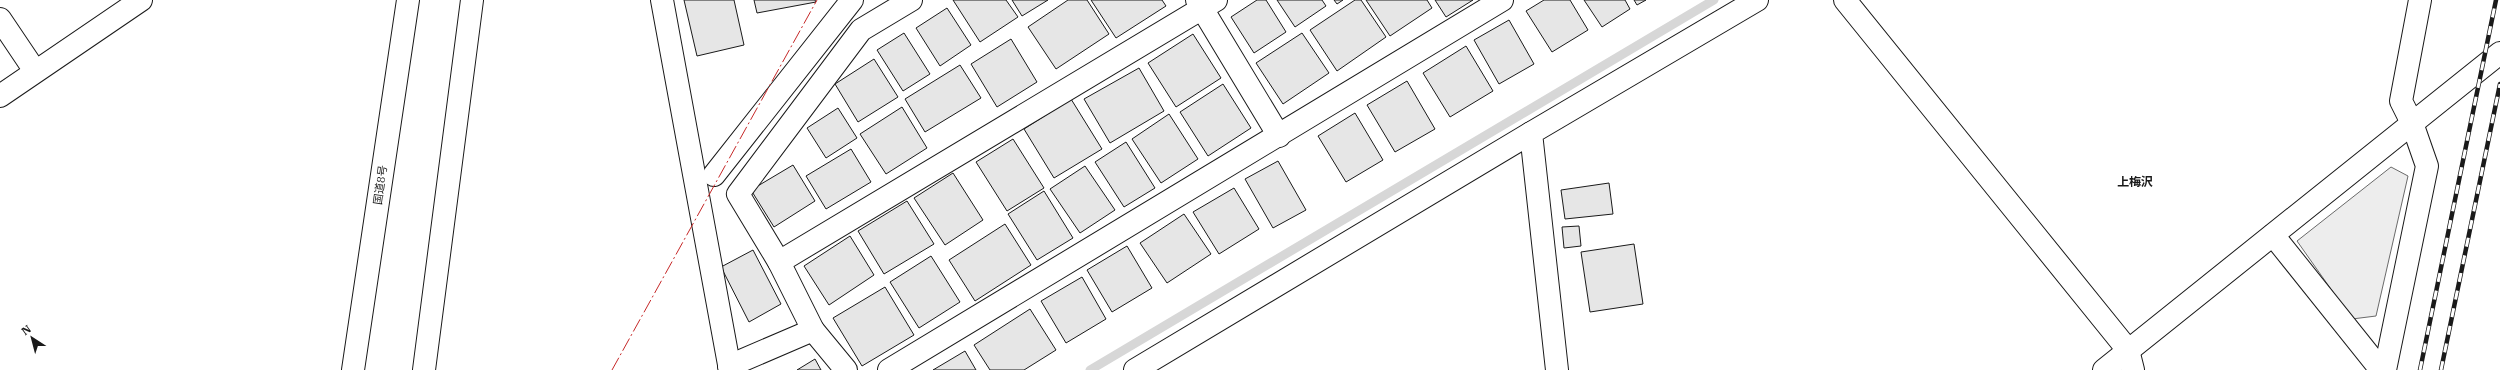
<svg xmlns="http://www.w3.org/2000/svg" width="2500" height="370" font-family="'IBM Plex Serif','Noto Sans JP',serif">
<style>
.built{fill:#ededed;stroke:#6a6a6a}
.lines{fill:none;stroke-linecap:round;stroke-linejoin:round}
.stream{stroke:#d7d7d7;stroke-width:9}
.building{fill:#e6e6e6;stroke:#1a1a1a}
.minor-casing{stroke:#1a1a1a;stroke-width:24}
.highway-casing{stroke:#1a1a1a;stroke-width:24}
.minor{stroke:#fff;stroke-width:22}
.highway{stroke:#fff;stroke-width:22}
.rail-casing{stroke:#1a1a1a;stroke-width:4.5}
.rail{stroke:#fff;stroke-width:3;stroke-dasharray:9;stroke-linecap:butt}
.power{stroke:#c62828;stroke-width:1;stroke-dasharray:14 3 2 3;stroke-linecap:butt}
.labels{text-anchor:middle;stroke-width:3;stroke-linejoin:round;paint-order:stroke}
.street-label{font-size:11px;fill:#1a1a1a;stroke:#fff}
.neighbourhood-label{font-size:12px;font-weight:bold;fill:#1a1a1a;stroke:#fff}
</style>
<rect width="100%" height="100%" fill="#fff"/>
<polygon class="built" points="2391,167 2408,176 2376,316 2352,319 2297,241"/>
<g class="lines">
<polyline class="stream" points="1090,370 1714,0"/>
</g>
<g class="building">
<polygon points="684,0 734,0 744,45 697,56"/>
<polygon points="754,0 815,0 816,2 757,13"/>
<polygon points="953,0 1006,0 1018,17 980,42"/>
<polygon points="1012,0 1048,0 1022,16"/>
<polygon points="1068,0 1087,0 1109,34 1056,69 1028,27"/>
<polygon points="1091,0 1162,0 1166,6 1116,38"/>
<polygon points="1257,0 1266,0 1286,32 1254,53 1231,17"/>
<polygon points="1277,0 1322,0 1326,6 1295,27"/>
<polygon points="1334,0 1343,0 1337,4"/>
<polygon points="1355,0 1361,0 1386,37 1337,71 1310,30"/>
<polygon points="1366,0 1427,0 1432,8 1390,36"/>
<polygon points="1435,0 1473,0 1446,17"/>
<polygon points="1544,0 1570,0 1588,30 1552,52 1526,11"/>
<polygon points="1584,0 1625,0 1630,9 1602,27"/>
<polygon points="1634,0 1646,0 1637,5"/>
<polygon points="947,8 971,45 940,66 916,28"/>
<polygon points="1509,20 1534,64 1499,84 1474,40"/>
<polygon points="904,33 930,74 903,91 877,50"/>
<polygon points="1302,33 1329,73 1283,104 1256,63"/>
<polygon points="1193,34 1221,78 1176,107 1148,63"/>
<polygon points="1011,39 1037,82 997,107 971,64"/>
<polygon points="1466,46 1493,91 1450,117 1423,73"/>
<polygon points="874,59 898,97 858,122 835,84"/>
<polygon points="960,65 981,98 925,132 905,99"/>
<polygon points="1139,68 1164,111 1110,143 1084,99"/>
<polygon points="1407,81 1435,129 1395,152 1367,105"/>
<polygon points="1223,84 1251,128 1208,156 1180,112"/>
<polygon points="1071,99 1102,149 1054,178 1024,129"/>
<polygon points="902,107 927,148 886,174 860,134"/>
<polygon points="838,108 857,138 826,158 807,128"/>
<polygon points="1355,113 1383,160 1346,182 1318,136"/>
<polygon points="1169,114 1198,159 1161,183 1132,139"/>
<polygon points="1013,139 1044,188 1007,211 976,162"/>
<polygon points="1126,142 1155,188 1124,207 1095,162"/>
<polygon points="851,149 871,182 826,209 806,176"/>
<polygon points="1278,161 1306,210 1273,228 1245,179"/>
<polygon points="793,165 815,201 774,227 751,190"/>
<polygon points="1085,166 1115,210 1080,233 1050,189"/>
<polygon points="953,173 983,220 945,245 914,198"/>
<polygon points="1609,183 1613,214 1565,219 1561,190"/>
<polygon points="1234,188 1259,229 1219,254 1193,212"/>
<polygon points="1044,191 1073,238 1037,260 1008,214"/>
<polygon points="907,201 934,244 884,274 858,231"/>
<polygon points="1184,214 1211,254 1167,283 1140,243"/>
<polygon points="1005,224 1031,265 975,301 949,260"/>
<polygon points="1579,226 1581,246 1564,248 1562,227"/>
<polygon points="850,236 874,275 829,305 804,266"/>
<polygon points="1634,244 1643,304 1590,312 1581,252"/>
<polygon points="1127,246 1152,288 1112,312 1087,270"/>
<polygon points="753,250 781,304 749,322 721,267"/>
<polygon points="931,256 960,302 919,328 890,282"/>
<polygon points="1082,277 1106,319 1066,343 1041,301"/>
<polygon points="885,287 914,335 862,366 833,318"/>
<polygon points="1030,309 1056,350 1024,370 990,370 974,345"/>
<polygon points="965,351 976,370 933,370"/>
<polygon points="815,359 821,370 797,370"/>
</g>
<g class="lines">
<g class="minor-casing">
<g id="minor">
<polyline points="662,0 730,370"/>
<polyline points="1197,0 1279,136"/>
<polyline points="1845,0 2128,350 2133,370"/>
<polyline points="0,19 35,71"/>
<polyline points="0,96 141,0"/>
<polyline points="714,175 852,0"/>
<polyline points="2273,235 2381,370"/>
<polyline points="779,262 738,194 861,30 911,0"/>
<polyline points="813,330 846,370"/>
<polyline points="729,366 813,330 779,262 1216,0"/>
<polyline points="889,370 1502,0"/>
<polyline points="1135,370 1531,133"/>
<polyline points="1557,370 1531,133 1757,0"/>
<polyline points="2104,370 2500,53"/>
<polyline points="2385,370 2427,166 2412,123 2401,101 2420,0"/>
</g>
</g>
<g class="highway-casing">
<g id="highway">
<polyline points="353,370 408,0"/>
<polyline points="424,370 472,0"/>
</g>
</g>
<use href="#minor" class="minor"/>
<use href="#highway" class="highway"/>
<g class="rail-casing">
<g id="rail">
<polyline points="2420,370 2496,0"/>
<polyline points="2441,370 2500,84"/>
</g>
</g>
<use href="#rail" class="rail"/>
<polyline class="power" points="612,370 817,0"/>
</g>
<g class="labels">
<g class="street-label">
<text transform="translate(380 185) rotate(-82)" y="4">国道8号</text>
</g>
<g class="neighbourhood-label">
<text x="2135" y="186">上梅沢</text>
</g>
</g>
<g transform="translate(32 338) rotate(324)" stroke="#ffffff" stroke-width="3" paint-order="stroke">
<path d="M0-3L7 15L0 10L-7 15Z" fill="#1a1a1a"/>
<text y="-6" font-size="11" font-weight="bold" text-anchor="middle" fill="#1a1a1a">N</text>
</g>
</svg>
